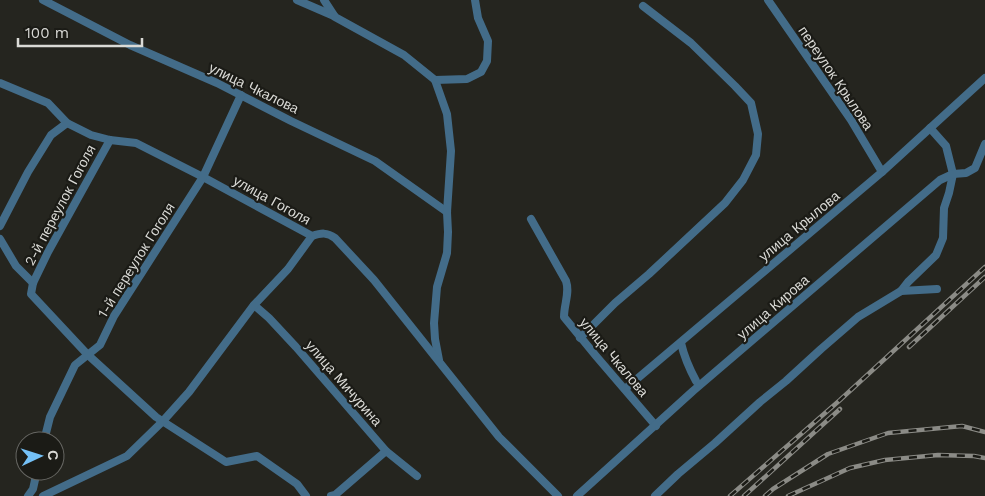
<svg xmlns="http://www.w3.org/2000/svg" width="985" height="496" font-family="'Work Sans',sans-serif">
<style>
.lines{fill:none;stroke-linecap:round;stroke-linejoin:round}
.street{stroke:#436c89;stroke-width:8}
.rail-casing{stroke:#8b8b86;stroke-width:4.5}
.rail{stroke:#1b1b16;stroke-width:2.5;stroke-dasharray:8;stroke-linecap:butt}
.labels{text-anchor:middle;stroke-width:4.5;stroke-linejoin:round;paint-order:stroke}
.street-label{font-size:14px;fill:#dadad6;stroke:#1b1b16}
</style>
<rect width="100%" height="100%" fill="#25251f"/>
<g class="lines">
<g class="street">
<polyline points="43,0 130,45 217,83 291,121 375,161 447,212"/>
<polyline points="297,0 334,16"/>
<polyline points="324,0 335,17 404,55 435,80 447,114 451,151 447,212 448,232 447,253 437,287 434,323 435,339 439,360"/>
<polyline points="768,0 851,120 882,172"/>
<polyline points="435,80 467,79 481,72 487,61 488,41 478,18 475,0"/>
<path d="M0,83L48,103L67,123L91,135L110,140L136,143L203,177L312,236C321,233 327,232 335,238L374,280L499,437L558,496"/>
<polyline points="110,140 48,252 33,283 31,294 87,354 156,417 226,462 257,456 297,484 306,496"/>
<path d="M531,219L566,281C570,293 564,304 564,317L596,356L656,426"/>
<polyline points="0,226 28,172 51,135 67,123"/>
<polyline points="0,239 16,266 33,283"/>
<polyline points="901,291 908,282 936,255 943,238 944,208 949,193 953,174 946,146 930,128"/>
<polyline points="254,305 269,318 296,347 386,451 417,476"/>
<polyline points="580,338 615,303 649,274 725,203 743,180 756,155 758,134 751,103 735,86 691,43 643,6"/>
<path d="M681,343C684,356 689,368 696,381"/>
<polyline points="625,389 882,172 985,78"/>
<polyline points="44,441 50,417 75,365 100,345 114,316 203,177 241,95"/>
<polyline points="28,496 33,489 37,471"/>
<polyline points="43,496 127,456 163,421 189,392 254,305 288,269 312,236"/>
<polyline points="331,496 335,495 386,451"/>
<polyline points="577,496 693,391 940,180 953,174 966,173 975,168 985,144"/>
<polyline points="655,496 678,474 715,443 760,402 786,381 821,349 858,317 901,291 937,289"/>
</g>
<g class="rail-casing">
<g id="rail">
<polyline points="909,347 985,277"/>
<polyline points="730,496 840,400 985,267"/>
<polyline points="744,496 840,409"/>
<polyline points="765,496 773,489 828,454 888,433 962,426 985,432"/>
<polyline points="788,496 850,468 885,460 938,455 974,456 985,458"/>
</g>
</g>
<use href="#rail" class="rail"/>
</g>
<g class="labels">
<g class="street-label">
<text transform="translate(836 78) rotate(56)" y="5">переулок Крылова</text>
<text transform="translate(254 88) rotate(26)" y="5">улица Чкалова</text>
<text transform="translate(272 200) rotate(29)" y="5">улица Гоголя</text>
<text transform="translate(60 205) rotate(-62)" y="5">2-й переулок Гоголя</text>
<text transform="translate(799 226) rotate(-40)" y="5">улица Крылова</text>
<text transform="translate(136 260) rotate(-58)" y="5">1-й переулок Гоголя</text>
<text transform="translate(773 307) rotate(-41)" y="5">улица Кирова</text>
<text transform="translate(614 357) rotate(50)" y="5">улица Чкалова</text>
<text transform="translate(344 383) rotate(49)" y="5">улица Мичурина</text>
</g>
</g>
<g transform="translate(40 456) rotate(86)"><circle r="24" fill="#1b1b16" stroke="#676763"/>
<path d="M0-4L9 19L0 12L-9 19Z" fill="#74c0f6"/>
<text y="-8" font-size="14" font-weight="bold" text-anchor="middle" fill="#dadad6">С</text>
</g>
<path d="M18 38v8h124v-8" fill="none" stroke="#dadad6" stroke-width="2.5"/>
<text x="25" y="38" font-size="15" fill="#dadad6" stroke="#1b1b16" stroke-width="4" paint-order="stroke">100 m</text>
</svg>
